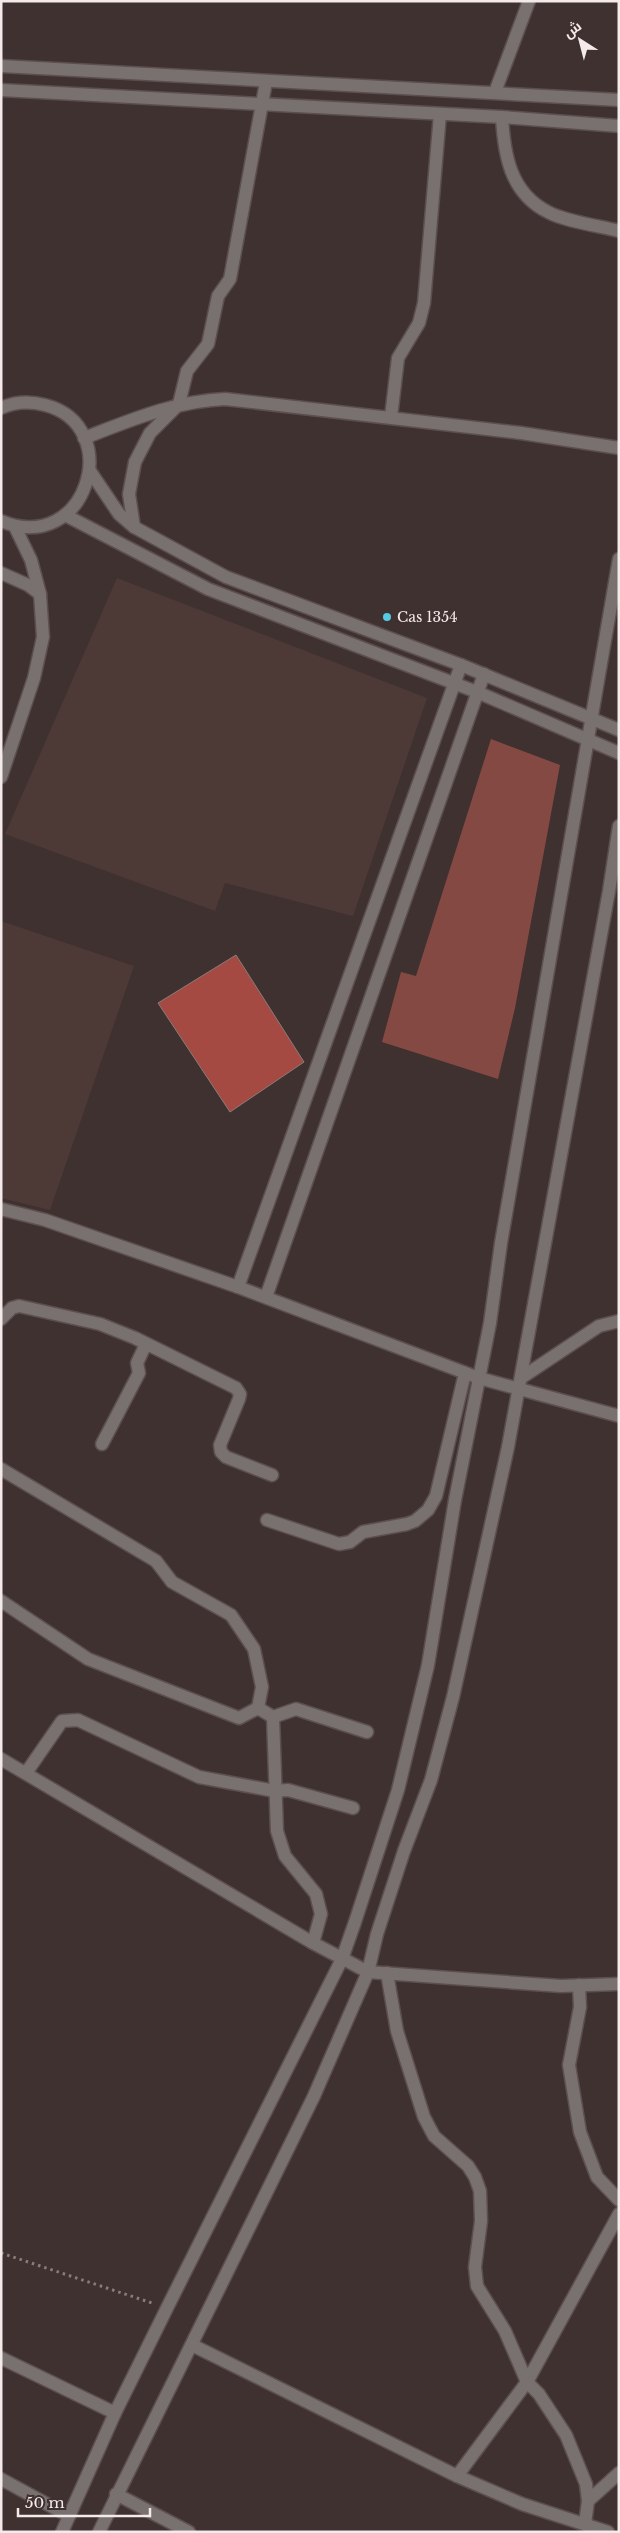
<svg xmlns="http://www.w3.org/2000/svg" width="620" height="2533" font-family="'Libre Baskerville',Cairo,serif">
<style>
.built{fill:#4d3936}
.green{fill:#854943}
.building{fill:#a44a43;stroke:#8b7b79}
.lines{fill:none;stroke-linecap:round;stroke-linejoin:round}
.minor-casing{stroke:#5c4f4e;stroke-width:15}
.tertiary-casing{stroke:#5c4f4e;stroke-width:15}
.path{stroke:#897d7c;stroke-width:3;stroke-dasharray:2.5 4;stroke-linecap:butt}
.minor{stroke:#787170;stroke-width:12}
.tertiary{stroke:#787170;stroke-width:12}
.poi-dot{fill:#58c9e3;stroke:#3f3130;stroke-width:2}
.labels{text-anchor:middle;stroke-width:4.5;stroke-linejoin:round;paint-order:stroke}
.poi-label{font-size:14px;fill:#f3eae9;stroke:#3f3130;text-anchor:start}
</style>
<rect width="100%" height="100%" fill="#3f3130"/>
<g class="built">
<polygon points="117,578 427,698 353,916 225,883 215,911 5,834"/>
<polygon points="1,921 134,966 50,1210 1,1198"/>
</g>
<polygon class="green" points="491,739 560,765 515,1008 498,1079 382,1042 401,972 416,976"/>
<polygon class="building" points="236,955 304,1062 230,1112 158,1003"/>
<g class="lines">
<g class="minor-casing">
<g id="minor">
<polyline points="1,66 619,100"/>
<polyline points="1,90 502,117 619,126"/>
<polyline points="495,92 529,1"/>
<path d="M502,117C504,154 510,193 548,212C564,221 599,226 619,231"/>
<path d="M1,408C16,401 30,401 45,405C126,426 87,557 1,521"/>
<polyline points="391,417 398,358 419,323 424,303 440,114"/>
<path d="M84,438C131,420 175,401 225,399L521,433L619,448"/>
<polyline points="90,471 119,514 134,527 226,577 461,665 619,730"/>
<polyline points="65,515 208,589 477,692 619,753"/>
<polyline points="134,527 129,494 135,462 150,433 179,404 187,371 208,344 218,296 230,279 266,82"/>
<polyline points="1,573 28,585 40,594"/>
<polyline points="1,777 34,678 43,637 40,594 31,560 15,527"/>
<polyline points="1,1209 45,1220 238,1287 479,1378 619,1416"/>
<polyline points="238,1287 461,665"/>
<polyline points="266,1297 484,674"/>
<polyline points="1,1319 12,1308 19,1306 100,1324 135,1338 236,1388 240,1394 239,1399 220,1445 221,1452 226,1457 272,1475"/>
<polyline points="521,1378 599,1326 619,1321"/>
<polyline points="102,1444 139,1373 137,1363 146,1344"/>
<polyline points="1,1469 156,1561 172,1582 231,1615 254,1649 262,1687 258,1708"/>
<polyline points="267,1520 339,1544 350,1542 363,1532 407,1524 415,1521 428,1510 436,1496 465,1373"/>
<polyline points="1,1601 88,1659 239,1718 258,1708 273,1717 296,1709 367,1732"/>
<polyline points="273,1717 277,1831 285,1856 316,1894 321,1914 313,1943"/>
<polyline points="1,1759 313,1943 368,1972 561,1986 619,1984"/>
<polyline points="26,1773 62,1721 78,1720 199,1777 275,1791 288,1790 353,1808"/>
<polyline points="387,1973 397,2031 424,2117 434,2136 468,2166 475,2177 480,2191 481,2221 475,2267 477,2286 505,2331 527,2382 539,2394 566,2435 586,2484 588,2501 585,2524"/>
<polyline points="579,1985 580,2007 569,2065 580,2132 597,2177 619,2200"/>
<polyline points="192,2345 457,2476 522,2504 608,2532"/>
<polyline points="1,2358 115,2413"/>
<polyline points="457,2476 527,2382 619,2214"/>
<polyline points="1,2479 69,2516"/>
<polyline points="116,2494 189,2532"/>
<polyline points="588,2501 619,2473"/>
</g>
</g>
<g class="tertiary-casing">
<g id="tertiary">
<polyline points="62,2532 115,2413 167,2308 342,1959 355,1922 398,1790 428,1665 455,1500 490,1323 501,1243 619,559"/>
<polyline points="99,2532 314,2096 368,1972 377,1934 404,1851 431,1780 453,1697 508,1447 609,891 619,826"/>
</g>
</g>
<polyline class="path" points="1,2253 155,2304"/>
<use href="#minor" class="minor"/>
<use href="#tertiary" class="tertiary"/>
</g>
<circle class="poi-dot" cx="387" cy="617" r="5"/>
<g class="labels">
<g class="poi-label">
<text x="397" y="622">Cas 1354</text>
</g>
</g>
<rect width="620" height="2533" fill="none" stroke="#f3eae9" stroke-width="5"/>
<g transform="translate(580 40) rotate(324)" stroke="#3f3130" stroke-width="4" paint-order="stroke">
<path d="M0-4L9 19L0 12L-9 19Z" fill="#f3eae9"/>
<text y="-8" font-size="14" font-weight="bold" text-anchor="middle" fill="#f3eae9">ش</text>
</g>
<path d="M18 2508v8h132v-8" fill="none" stroke="#f3eae9" stroke-width="2.5"/>
<text x="25" y="2508" font-size="15" fill="#f3eae9" stroke="#3f3130" stroke-width="4" paint-order="stroke">50 m</text>
</svg>
